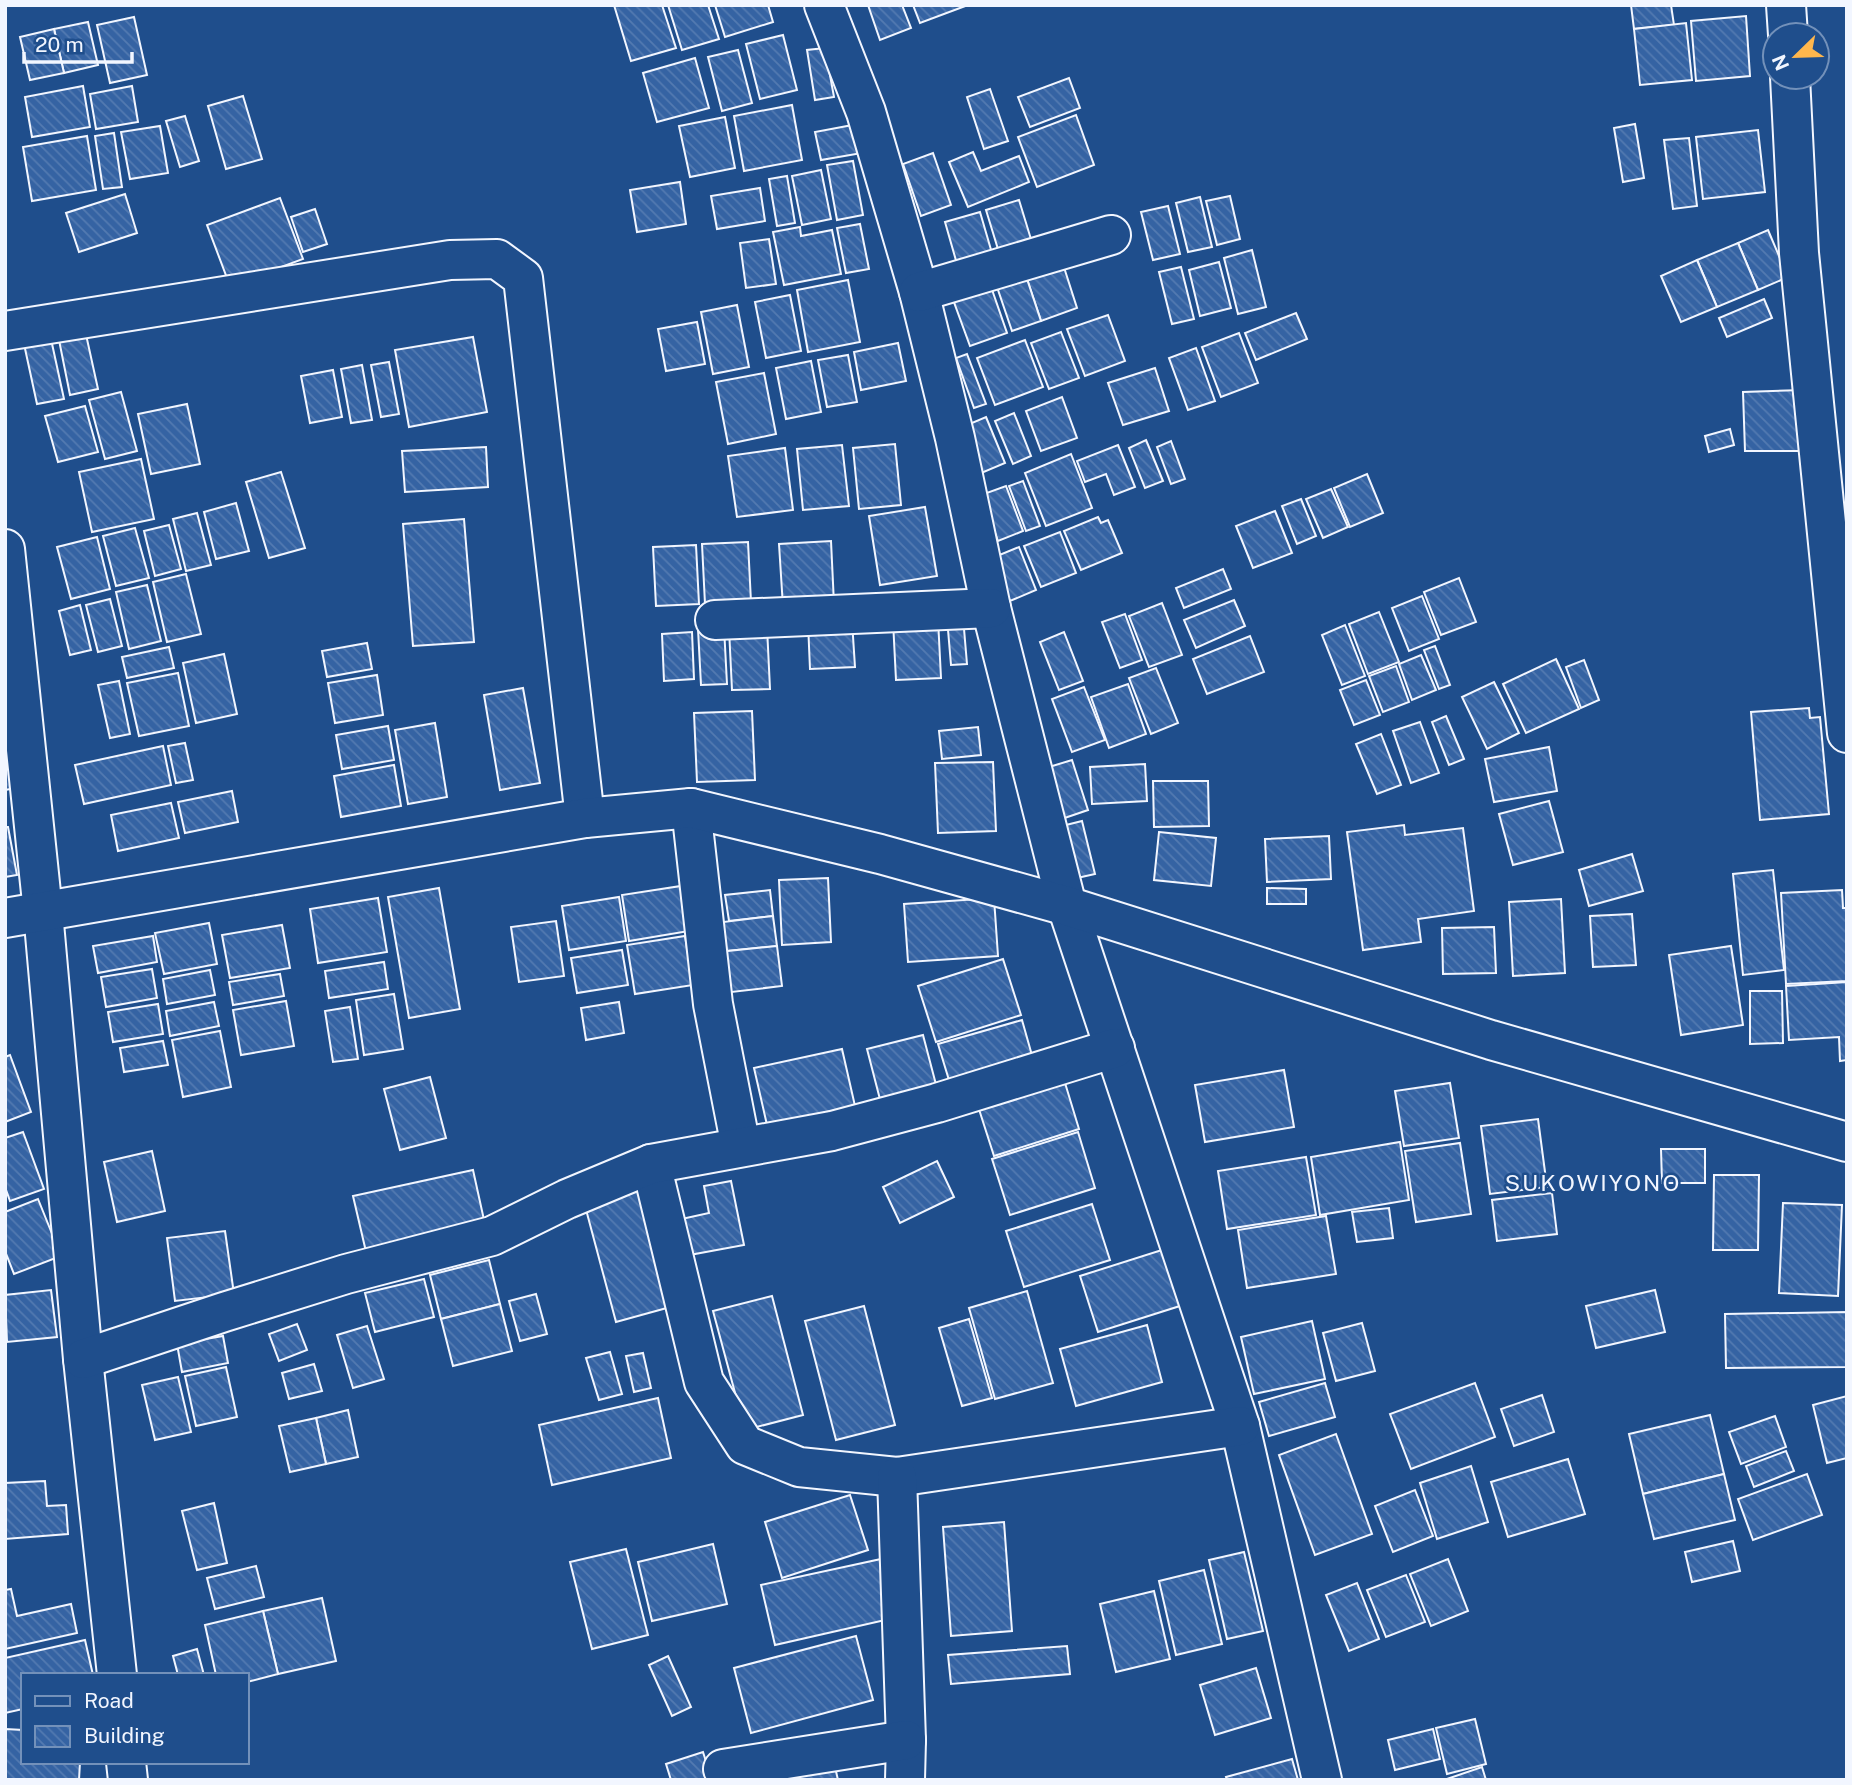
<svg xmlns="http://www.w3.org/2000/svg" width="1852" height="1785" font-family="'Public Sans',sans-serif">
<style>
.building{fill:url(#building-back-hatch);stroke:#f2f6ff;stroke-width:2}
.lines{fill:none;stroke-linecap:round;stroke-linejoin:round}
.minor-casing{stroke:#f2f6ff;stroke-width:42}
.minor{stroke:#1f4e8c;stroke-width:38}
.labels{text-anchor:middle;stroke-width:5;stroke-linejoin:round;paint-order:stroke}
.quarter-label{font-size:23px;letter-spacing:2px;fill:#f2f6ff;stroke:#1f4e8c}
</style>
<defs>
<pattern id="building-back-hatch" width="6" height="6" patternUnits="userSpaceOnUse" patternTransform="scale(1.75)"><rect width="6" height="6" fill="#3563a3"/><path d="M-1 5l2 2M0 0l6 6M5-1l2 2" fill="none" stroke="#537ab1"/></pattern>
</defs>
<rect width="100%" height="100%" fill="#1f4e8c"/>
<g class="building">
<polygon points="614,5 662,5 676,48 631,61"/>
<polygon points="668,5 708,5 719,39 682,50"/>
<polygon points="715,5 768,5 773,22 725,37"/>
<polygon points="868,5 902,5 911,28 880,40"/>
<polygon points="913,5 968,5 920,23"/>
<polygon points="1631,5 1671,5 1674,25 1634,29"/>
<polygon points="1746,16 1750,76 1696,81 1691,21"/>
<polygon points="134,17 147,75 110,83 97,25"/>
<polygon points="88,22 98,65 64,73 54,29"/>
<polygon points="1686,23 1692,80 1640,85 1634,29"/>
<polygon points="54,29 64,73 30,80 20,37"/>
<polygon points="783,35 797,90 760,99 746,44"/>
<polygon points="825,48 834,97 815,100 807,50"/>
<polygon points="738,50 752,103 722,111 708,57"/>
<polygon points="695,58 709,108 657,122 643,73"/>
<polygon points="1069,78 1080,108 1030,127 1018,97"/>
<polygon points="83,86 90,127 32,137 25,97"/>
<polygon points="132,86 138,122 96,129 90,94"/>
<polygon points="990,89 1008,141 984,149 967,97"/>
<polygon points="243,96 262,159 226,169 208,106"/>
<polygon points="792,105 802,160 744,171 734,116"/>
<polygon points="1076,115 1094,165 1037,187 1018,137"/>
<polygon points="185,116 199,161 180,167 166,121"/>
<polygon points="725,117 735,168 690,177 679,126"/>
<polygon points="858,124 862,153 821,160 815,132"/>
<polygon points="1635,124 1644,178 1623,182 1614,128"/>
<polygon points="160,126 168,173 130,179 121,132"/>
<polygon points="1758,130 1765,192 1703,199 1696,137"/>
<polygon points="114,133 122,187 103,189 95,136"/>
<polygon points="87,136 96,190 32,201 23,147"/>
<polygon points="1689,138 1697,206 1673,209 1664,140"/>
<polygon points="973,152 981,171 1019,156 1029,182 968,207 949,162"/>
<polygon points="933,153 951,205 921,216 903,164"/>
<polygon points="853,161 863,215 837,220 827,165"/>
<polygon points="821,170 831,219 802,225 792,176"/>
<polygon points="787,176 795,223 777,226 769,179"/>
<polygon points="680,182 686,224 637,232 630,190"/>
<polygon points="760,188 765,221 717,229 711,196"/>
<polygon points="125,194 137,233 79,252 66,213"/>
<polygon points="1230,196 1240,239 1217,245 1206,201"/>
<polygon points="1200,197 1212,247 1188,252 1176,203"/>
<polygon points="280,198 303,259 230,286 207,225"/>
<polygon points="1019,200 1034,249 1001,259 986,210"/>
<polygon points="1168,206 1180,254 1153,260 1141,212"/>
<polygon points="315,209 327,244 303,252 291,217"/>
<polygon points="980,212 994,260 959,271 945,222"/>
<polygon points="860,224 869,269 846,273 837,228"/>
<polygon points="800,227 801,236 832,230 841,274 784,285 773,232"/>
<polygon points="1768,230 1788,277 1758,290 1738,243"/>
<polygon points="769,239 776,284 746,288 740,243"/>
<polygon points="1738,243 1758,290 1717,307 1697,260"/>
<polygon points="1252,250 1266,307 1238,314 1224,258"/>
<polygon points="1061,258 1077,308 1041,321 1024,270"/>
<polygon points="1697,260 1717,307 1681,322 1661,276"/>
<polygon points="1219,262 1231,308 1200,316 1189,270"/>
<polygon points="1181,267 1194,319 1172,324 1159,272"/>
<polygon points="1024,270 1041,321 1012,331 995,281"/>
<polygon points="848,280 860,342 808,352 797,290"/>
<polygon points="989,281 1007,333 970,346 951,294"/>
<polygon points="790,295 801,351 766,358 755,302"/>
<polygon points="1764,299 1772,318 1727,337 1719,318"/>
<polygon points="737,305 749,367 713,374 701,312"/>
<polygon points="1296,313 1307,339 1256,360 1245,333"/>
<polygon points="1108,315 1125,361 1085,376 1067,329"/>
<polygon points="697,322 705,364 666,371 658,329"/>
<polygon points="85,330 98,389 70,395 58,335"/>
<polygon points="1061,332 1079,378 1049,389 1031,343"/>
<polygon points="1239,333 1258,383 1221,397 1202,347"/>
<polygon points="473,337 487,412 409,427 395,350"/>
<polygon points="51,339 64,399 37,404 24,344"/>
<polygon points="1025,340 1043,387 995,405 977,358"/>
<polygon points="898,343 906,381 861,390 854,352"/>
<polygon points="1196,348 1215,401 1188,410 1169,358"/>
<polygon points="967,354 986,404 974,408 956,358"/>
<polygon points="848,355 857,402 827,407 818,360"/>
<polygon points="811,361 821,412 786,419 776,368"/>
<polygon points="389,362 399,414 381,417 371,365"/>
<polygon points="362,365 372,420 351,423 341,369"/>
<polygon points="1155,368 1169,411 1123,425 1108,383"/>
<polygon points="333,370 342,417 310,423 301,376"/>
<polygon points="764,373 776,434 728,444 716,382"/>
<polygon points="1803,390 1804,451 1745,451 1743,392"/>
<polygon points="121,392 137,451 105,459 89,400"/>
<polygon points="1062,397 1077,438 1041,451 1026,411"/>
<polygon points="187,404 200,464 151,474 138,414"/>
<polygon points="85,406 98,452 58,462 45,416"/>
<polygon points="1014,413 1031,456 1013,464 995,421"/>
<polygon points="986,417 1005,463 979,474 960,428"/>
<polygon points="1730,429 1734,445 1709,452 1705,436"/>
<polygon points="1146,440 1163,481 1145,488 1129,448"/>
<polygon points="1171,441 1185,479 1171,484 1157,447"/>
<polygon points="895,444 901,505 859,509 853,448"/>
<polygon points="842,445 849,506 803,510 797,449"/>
<polygon points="1118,445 1135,487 1114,495 1106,474 1085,482 1077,461"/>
<polygon points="486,447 488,487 405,492 402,451"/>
<polygon points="785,448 793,510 737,517 728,456"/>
<polygon points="1071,454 1092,508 1046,526 1025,473"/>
<polygon points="141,459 154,519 92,532 79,472"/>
<polygon points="281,472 305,548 269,558 246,482"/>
<polygon points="1367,474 1383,513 1350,527 1334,488"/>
<polygon points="1023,481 1040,526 1026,531 1009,486"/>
<polygon points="1006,486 1023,531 998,541 981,495"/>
<polygon points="1331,489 1348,527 1323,538 1306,499"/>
<polygon points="1301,499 1316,536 1297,544 1282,506"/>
<polygon points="236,503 249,551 216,559 204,512"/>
<polygon points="925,507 937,576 880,585 869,516"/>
<polygon points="1275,511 1292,553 1253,568 1236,526"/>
<polygon points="197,513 211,565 186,571 173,519"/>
<polygon points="1098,517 1101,523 1108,520 1122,553 1081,570 1064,531"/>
<polygon points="464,519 474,642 413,646 403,524"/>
<polygon points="169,525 181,569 155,576 144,531"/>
<polygon points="135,528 149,578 116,586 103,536"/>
<polygon points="1060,532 1076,573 1041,587 1024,546"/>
<polygon points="97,537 110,589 71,599 57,547"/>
<polygon points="831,541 834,604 783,607 779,544"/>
<polygon points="748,542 751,602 705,604 702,544"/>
<polygon points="696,545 699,604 656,606 653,547"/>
<polygon points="1019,547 1036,590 1010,601 992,558"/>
<polygon points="1223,569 1231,589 1184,608 1176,588"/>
<polygon points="186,574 201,634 167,642 153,582"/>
<polygon points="1459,578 1476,622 1441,635 1424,592"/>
<polygon points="147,585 161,641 129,649 116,592"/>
<polygon points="1422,596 1439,639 1409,651 1392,608"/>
<polygon points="110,599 122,646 98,652 86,605"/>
<polygon points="1234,600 1245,626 1196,648 1184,620"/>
<polygon points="1162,603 1182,655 1149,667 1129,616"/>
<polygon points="80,605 91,650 70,655 59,611"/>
<polygon points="1379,612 1399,662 1368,674 1349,624"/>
<polygon points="1125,614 1142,660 1120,668 1102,622"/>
<polygon points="963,617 967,664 951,665 947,618"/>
<polygon points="938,619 941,678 896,680 893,621"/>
<polygon points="852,621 855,667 810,669 808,623"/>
<polygon points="1345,625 1365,676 1342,685 1322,635"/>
<polygon points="724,627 727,684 701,685 698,629"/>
<polygon points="767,627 770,689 732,690 729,629"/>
<polygon points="692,632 694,679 664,681 662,634"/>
<polygon points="1064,632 1083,681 1059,690 1040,642"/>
<polygon points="1250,636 1264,672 1207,694 1193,659"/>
<polygon points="367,643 372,669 327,677 322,651"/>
<polygon points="1435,646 1450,685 1439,689 1424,650"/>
<polygon points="169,647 174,668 127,678 122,657"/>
<polygon points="224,654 237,714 196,723 183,663"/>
<polygon points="1421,655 1436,690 1412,700 1399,664"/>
<polygon points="1556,659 1579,709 1526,733 1503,684"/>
<polygon points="1584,660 1599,700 1581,708 1566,667"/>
<polygon points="1396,666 1409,702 1383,712 1369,676"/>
<polygon points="1156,668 1178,723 1151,734 1129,678"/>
<polygon points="178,673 189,726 139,736 127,683"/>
<polygon points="377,675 383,715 335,723 328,683"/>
<polygon points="1366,680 1380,715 1354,725 1340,690"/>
<polygon points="119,681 130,734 110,738 98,685"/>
<polygon points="1494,682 1519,733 1487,749 1462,697"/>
<polygon points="1128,684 1146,734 1109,748 1091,697"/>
<polygon points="1084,687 1105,740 1072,752 1052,699"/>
<polygon points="523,688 540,783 500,790 484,695"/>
<polygon points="1809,708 1810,718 1820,717 1829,814 1760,820 1751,712"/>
<polygon points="752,711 755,780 697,782 694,713"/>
<polygon points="1446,716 1464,759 1449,765 1432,722"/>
<polygon points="1420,722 1439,773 1411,783 1393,731"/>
<polygon points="435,723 447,797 408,804 395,730"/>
<polygon points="388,726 394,760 342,769 336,735"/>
<polygon points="978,727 981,755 942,759 939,731"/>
<polygon points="1381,734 1401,785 1377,794 1356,744"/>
<polygon points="7,736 16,788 5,790 5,737"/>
<polygon points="185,743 193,780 176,783 168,746"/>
<polygon points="163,746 171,785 84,804 75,765"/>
<polygon points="1549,747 1557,791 1494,802 1485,759"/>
<polygon points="1072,760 1088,810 1053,822 1036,771"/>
<polygon points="993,762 996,831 938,833 935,763"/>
<polygon points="1145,764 1147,801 1092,804 1090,767"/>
<polygon points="394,765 401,806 341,817 334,776"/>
<polygon points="1153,781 1208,781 1209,826 1154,827"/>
<polygon points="232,791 238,822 185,833 178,802"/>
<polygon points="1549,801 1563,852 1513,865 1499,814"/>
<polygon points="171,803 179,838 118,851 111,815"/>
<polygon points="1082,821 1095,874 1068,880 1054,828"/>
<polygon points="1404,825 1405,835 1463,828 1474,911 1418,919 1421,942 1363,950 1347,832"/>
<polygon points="5,827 8,827 17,875 5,877"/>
<polygon points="1159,832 1216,838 1211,886 1154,880"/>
<polygon points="1329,836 1331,879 1267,882 1265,839"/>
<polygon points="1632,854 1643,891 1589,906 1579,870"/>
<polygon points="1773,870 1784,970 1743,975 1733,874"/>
<polygon points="828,878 831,942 782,945 779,880"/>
<polygon points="681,886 689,931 629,941 622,895"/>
<polygon points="439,888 460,1009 409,1018 388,897"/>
<polygon points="1267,888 1306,889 1306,904 1267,904"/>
<polygon points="770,890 773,916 729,921 725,895"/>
<polygon points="1842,890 1843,908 1847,908 1847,981 1786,984 1781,893"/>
<polygon points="619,897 626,941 569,950 562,906"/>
<polygon points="378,898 387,952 318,963 310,909"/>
<polygon points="994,898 998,956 908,962 904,904"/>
<polygon points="1561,899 1565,973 1513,976 1509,902"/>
<polygon points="1632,914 1636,965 1593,967 1590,916"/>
<polygon points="773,916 777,946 718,952 715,923"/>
<polygon points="556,921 564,976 519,982 511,927"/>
<polygon points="209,923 217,964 164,974 155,933"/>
<polygon points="282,925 290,968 230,978 222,935"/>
<polygon points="1494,927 1496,973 1443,974 1442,928"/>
<polygon points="153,936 157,962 98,973 93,946"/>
<polygon points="685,936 693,985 635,994 627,945"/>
<polygon points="777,946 782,986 723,993 718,952"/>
<polygon points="1731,946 1743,1025 1681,1035 1669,955"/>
<polygon points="622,950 628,985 577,993 571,958"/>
<polygon points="1003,959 1021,1015 936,1042 918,986"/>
<polygon points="384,962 388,989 329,998 325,971"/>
<polygon points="152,969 157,998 106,1007 101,977"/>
<polygon points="210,970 215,995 167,1004 163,979"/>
<polygon points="280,974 284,996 233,1005 229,982"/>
<polygon points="1847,982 1847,1060 1840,1061 1839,1037 1789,1040 1786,986"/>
<polygon points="1750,991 1782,991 1783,1043 1750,1044"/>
<polygon points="394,994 403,1049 364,1055 356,1000"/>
<polygon points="286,1001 294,1046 241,1055 233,1010"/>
<polygon points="214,1002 219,1026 170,1036 166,1011"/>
<polygon points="619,1002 624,1033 586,1040 581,1008"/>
<polygon points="158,1004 163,1034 113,1042 108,1012"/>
<polygon points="350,1007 358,1059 333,1062 325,1011"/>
<polygon points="1022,1020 1035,1066 952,1090 938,1044"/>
<polygon points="220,1031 231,1087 183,1097 172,1040"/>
<polygon points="923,1035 939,1096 883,1111 867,1049"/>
<polygon points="163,1041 168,1065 124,1072 120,1048"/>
<polygon points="842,1049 855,1106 767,1125 754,1068"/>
<polygon points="10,1055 31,1112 5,1122 5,1057"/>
<polygon points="1284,1070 1294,1127 1205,1142 1195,1085"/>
<polygon points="1062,1073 1079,1129 994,1156 976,1100"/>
<polygon points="430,1077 446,1138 400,1150 384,1089"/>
<polygon points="1450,1083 1459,1138 1404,1146 1395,1091"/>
<polygon points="1538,1119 1547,1187 1490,1194 1481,1126"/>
<polygon points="23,1132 44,1189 10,1201 5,1187 5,1138"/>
<polygon points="1078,1132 1095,1188 1010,1215 992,1159"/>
<polygon points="1400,1142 1409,1200 1320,1215 1311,1157"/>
<polygon points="1460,1143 1471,1214 1416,1222 1405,1151"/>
<polygon points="1661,1149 1705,1149 1705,1183 1662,1183"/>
<polygon points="152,1151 165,1211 117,1222 104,1162"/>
<polygon points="1306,1157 1316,1215 1227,1229 1218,1171"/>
<polygon points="937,1161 954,1197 900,1223 883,1187"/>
<polygon points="473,1170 486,1229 367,1256 353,1196"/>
<polygon points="1714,1175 1759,1175 1758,1250 1713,1250"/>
<polygon points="731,1181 744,1245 684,1256 677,1220 709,1213 704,1186"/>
<polygon points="643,1187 674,1306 616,1322 584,1202"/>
<polygon points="1552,1193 1557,1234 1497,1241 1492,1200"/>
<polygon points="38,1199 61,1256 14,1274 5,1251 5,1212"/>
<polygon points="1783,1203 1842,1205 1838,1296 1779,1293"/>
<polygon points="1092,1204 1110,1260 1024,1287 1006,1231"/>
<polygon points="1389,1208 1393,1238 1357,1242 1352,1212"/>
<polygon points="1326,1216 1336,1274 1247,1288 1238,1230"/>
<polygon points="225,1231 234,1294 175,1301 167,1238"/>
<polygon points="1165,1249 1183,1305 1098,1332 1080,1276"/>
<polygon points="489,1260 500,1304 441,1319 430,1275"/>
<polygon points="424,1279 434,1317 375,1332 365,1293"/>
<polygon points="51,1290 57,1337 7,1342 5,1295"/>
<polygon points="1655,1290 1665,1332 1596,1348 1586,1306"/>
<polygon points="1027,1291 1053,1383 995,1399 969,1308"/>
<polygon points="536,1294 547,1334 520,1341 509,1301"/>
<polygon points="772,1296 803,1415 745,1430 713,1311"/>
<polygon points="500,1304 512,1351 453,1366 441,1319"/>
<polygon points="864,1306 895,1425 836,1440 805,1321"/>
<polygon points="1847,1312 1847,1367 1726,1368 1725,1314"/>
<polygon points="969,1319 992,1398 962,1406 939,1328"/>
<polygon points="1312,1321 1325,1379 1254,1394 1241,1337"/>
<polygon points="1362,1323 1375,1371 1336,1381 1323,1333"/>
<polygon points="297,1324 307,1350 279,1361 269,1334"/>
<polygon points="1147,1325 1162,1382 1076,1406 1060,1349"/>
<polygon points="367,1326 384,1379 353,1388 337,1335"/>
<polygon points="223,1336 228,1363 182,1372 177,1344"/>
<polygon points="610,1352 622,1394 599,1400 586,1358"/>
<polygon points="643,1353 651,1388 634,1392 626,1356"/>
<polygon points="314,1364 322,1391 289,1399 282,1373"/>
<polygon points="226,1367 237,1417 196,1426 185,1376"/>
<polygon points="178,1377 191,1432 155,1440 142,1385"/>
<polygon points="1325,1383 1335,1417 1269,1436 1259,1402"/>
<polygon points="1475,1383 1495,1437 1411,1469 1390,1414"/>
<polygon points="1542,1395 1554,1432 1514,1446 1501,1409"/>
<polygon points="1847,1396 1847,1458 1827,1463 1813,1405"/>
<polygon points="658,1398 671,1458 552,1485 539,1425"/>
<polygon points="348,1410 358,1457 326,1464 316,1418"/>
<polygon points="1710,1415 1724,1474 1643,1494 1629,1434"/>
<polygon points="1775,1416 1786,1447 1741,1464 1729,1432"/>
<polygon points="316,1418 326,1464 290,1472 279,1426"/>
<polygon points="1336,1434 1372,1534 1315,1555 1279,1455"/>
<polygon points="1786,1451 1794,1471 1754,1487 1746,1466"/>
<polygon points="1568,1459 1585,1514 1508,1537 1491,1482"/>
<polygon points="1471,1466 1488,1522 1437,1539 1420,1483"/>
<polygon points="1724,1474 1735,1520 1654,1539 1643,1494"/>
<polygon points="1807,1474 1822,1515 1753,1540 1738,1499"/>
<polygon points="45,1481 47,1506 66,1505 68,1534 5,1539 5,1483"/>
<polygon points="1415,1490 1433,1536 1393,1552 1375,1506"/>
<polygon points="850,1495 868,1550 782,1578 765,1522"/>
<polygon points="214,1503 227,1563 197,1570 182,1511"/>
<polygon points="1004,1522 1012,1631 951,1636 943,1527"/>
<polygon points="1733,1541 1740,1571 1692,1582 1685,1552"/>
<polygon points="713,1544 727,1604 652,1621 638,1562"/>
<polygon points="626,1549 648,1635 592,1649 570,1562"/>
<polygon points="1244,1552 1263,1631 1227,1639 1209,1560"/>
<polygon points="881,1559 894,1618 775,1645 761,1585"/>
<polygon points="1448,1559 1468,1611 1431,1626 1410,1574"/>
<polygon points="256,1566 264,1597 215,1609 207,1578"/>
<polygon points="1204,1570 1222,1644 1176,1655 1159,1581"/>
<polygon points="1406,1575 1425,1622 1386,1637 1367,1590"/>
<polygon points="1357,1583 1379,1639 1349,1651 1326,1595"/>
<polygon points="11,1589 17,1616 71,1604 77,1633 5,1649 5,1590"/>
<polygon points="1154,1591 1170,1659 1116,1672 1100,1604"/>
<polygon points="322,1598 336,1661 278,1674 263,1611"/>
<polygon points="263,1611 278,1674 247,1682 247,1675 216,1675 205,1625"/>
<polygon points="856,1636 873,1700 751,1733 734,1668"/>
<polygon points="85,1640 93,1675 23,1675 23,1709 5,1713 5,1658"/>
<polygon points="1067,1646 1070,1674 951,1684 948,1655"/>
<polygon points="197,1649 204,1675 178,1675 173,1656"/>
<polygon points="668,1656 691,1707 672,1716 649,1665"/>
<polygon points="1256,1668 1271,1718 1215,1735 1200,1685"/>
<polygon points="1475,1719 1486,1764 1447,1774 1436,1728"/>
<polygon points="5,1729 23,1730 23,1762 80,1762 79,1780 5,1780"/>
<polygon points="1433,1729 1440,1759 1395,1770 1388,1740"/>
<polygon points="703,1752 712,1780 671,1780 666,1764"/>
<polygon points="1292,1759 1298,1780 1227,1780 1226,1777"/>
<polygon points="835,1767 838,1780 800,1780 799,1774"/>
<polygon points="1482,1767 1486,1780 1444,1780"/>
</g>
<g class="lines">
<g class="minor-casing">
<g id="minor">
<polyline points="824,5 866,112 919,292 955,438 991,608 1067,906 1240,1426 1322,1780"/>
<polyline points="1786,5 1788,35"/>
<polyline points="1790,77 1799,253 1847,733"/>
<polyline points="919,292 1111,235"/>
<polyline points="5,331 450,260 497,259 523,278 585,818"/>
<polyline points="5,549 43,912 83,1359 117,1675"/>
<polyline points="715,620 991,608"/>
<polyline points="691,808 713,1004 741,1147"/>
<polyline points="5,918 585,818 691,808 880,854 1067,906 1491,1040 1847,1142"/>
<polyline points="651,1164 704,1382 745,1445 799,1467 897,1477 1240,1426"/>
<polyline points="83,1359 224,1312 346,1274 492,1236 567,1199 651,1164 832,1131 937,1103 1115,1048"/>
<polyline points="897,1477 906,1740 905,1780"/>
<polyline points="126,1762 128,1780"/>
<polyline points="723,1769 906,1740"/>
</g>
</g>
<use href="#minor" class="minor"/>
</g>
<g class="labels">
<g class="quarter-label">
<text x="1593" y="1191">SUKOWIYONO</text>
</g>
</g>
<rect width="1852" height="1785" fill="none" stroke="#f2f6ff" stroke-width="14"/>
<rect x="21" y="1673" width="228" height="91" fill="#1f4e8c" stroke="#7391ba" stroke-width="2"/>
<rect x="35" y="1696" width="35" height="10" fill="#1f4e8c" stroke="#7391ba" stroke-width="2"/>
<text x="84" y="1708" font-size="21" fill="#f2f6ff">Road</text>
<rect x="35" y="1726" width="35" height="21" fill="url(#building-back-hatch)" stroke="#7391ba" stroke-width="2"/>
<text x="84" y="1743" font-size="21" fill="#f2f6ff">Building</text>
<g transform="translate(1796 56) rotate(247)"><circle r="33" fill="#1f4e8c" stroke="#7391ba" stroke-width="2"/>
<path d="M0-5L12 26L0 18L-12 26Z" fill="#ffb74d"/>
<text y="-10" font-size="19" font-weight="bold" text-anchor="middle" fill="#f2f6ff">N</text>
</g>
<path d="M24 52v10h108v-10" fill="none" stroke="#f2f6ff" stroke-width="3.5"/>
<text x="35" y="52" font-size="21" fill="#f2f6ff" stroke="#1f4e8c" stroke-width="5" paint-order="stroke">20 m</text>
</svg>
